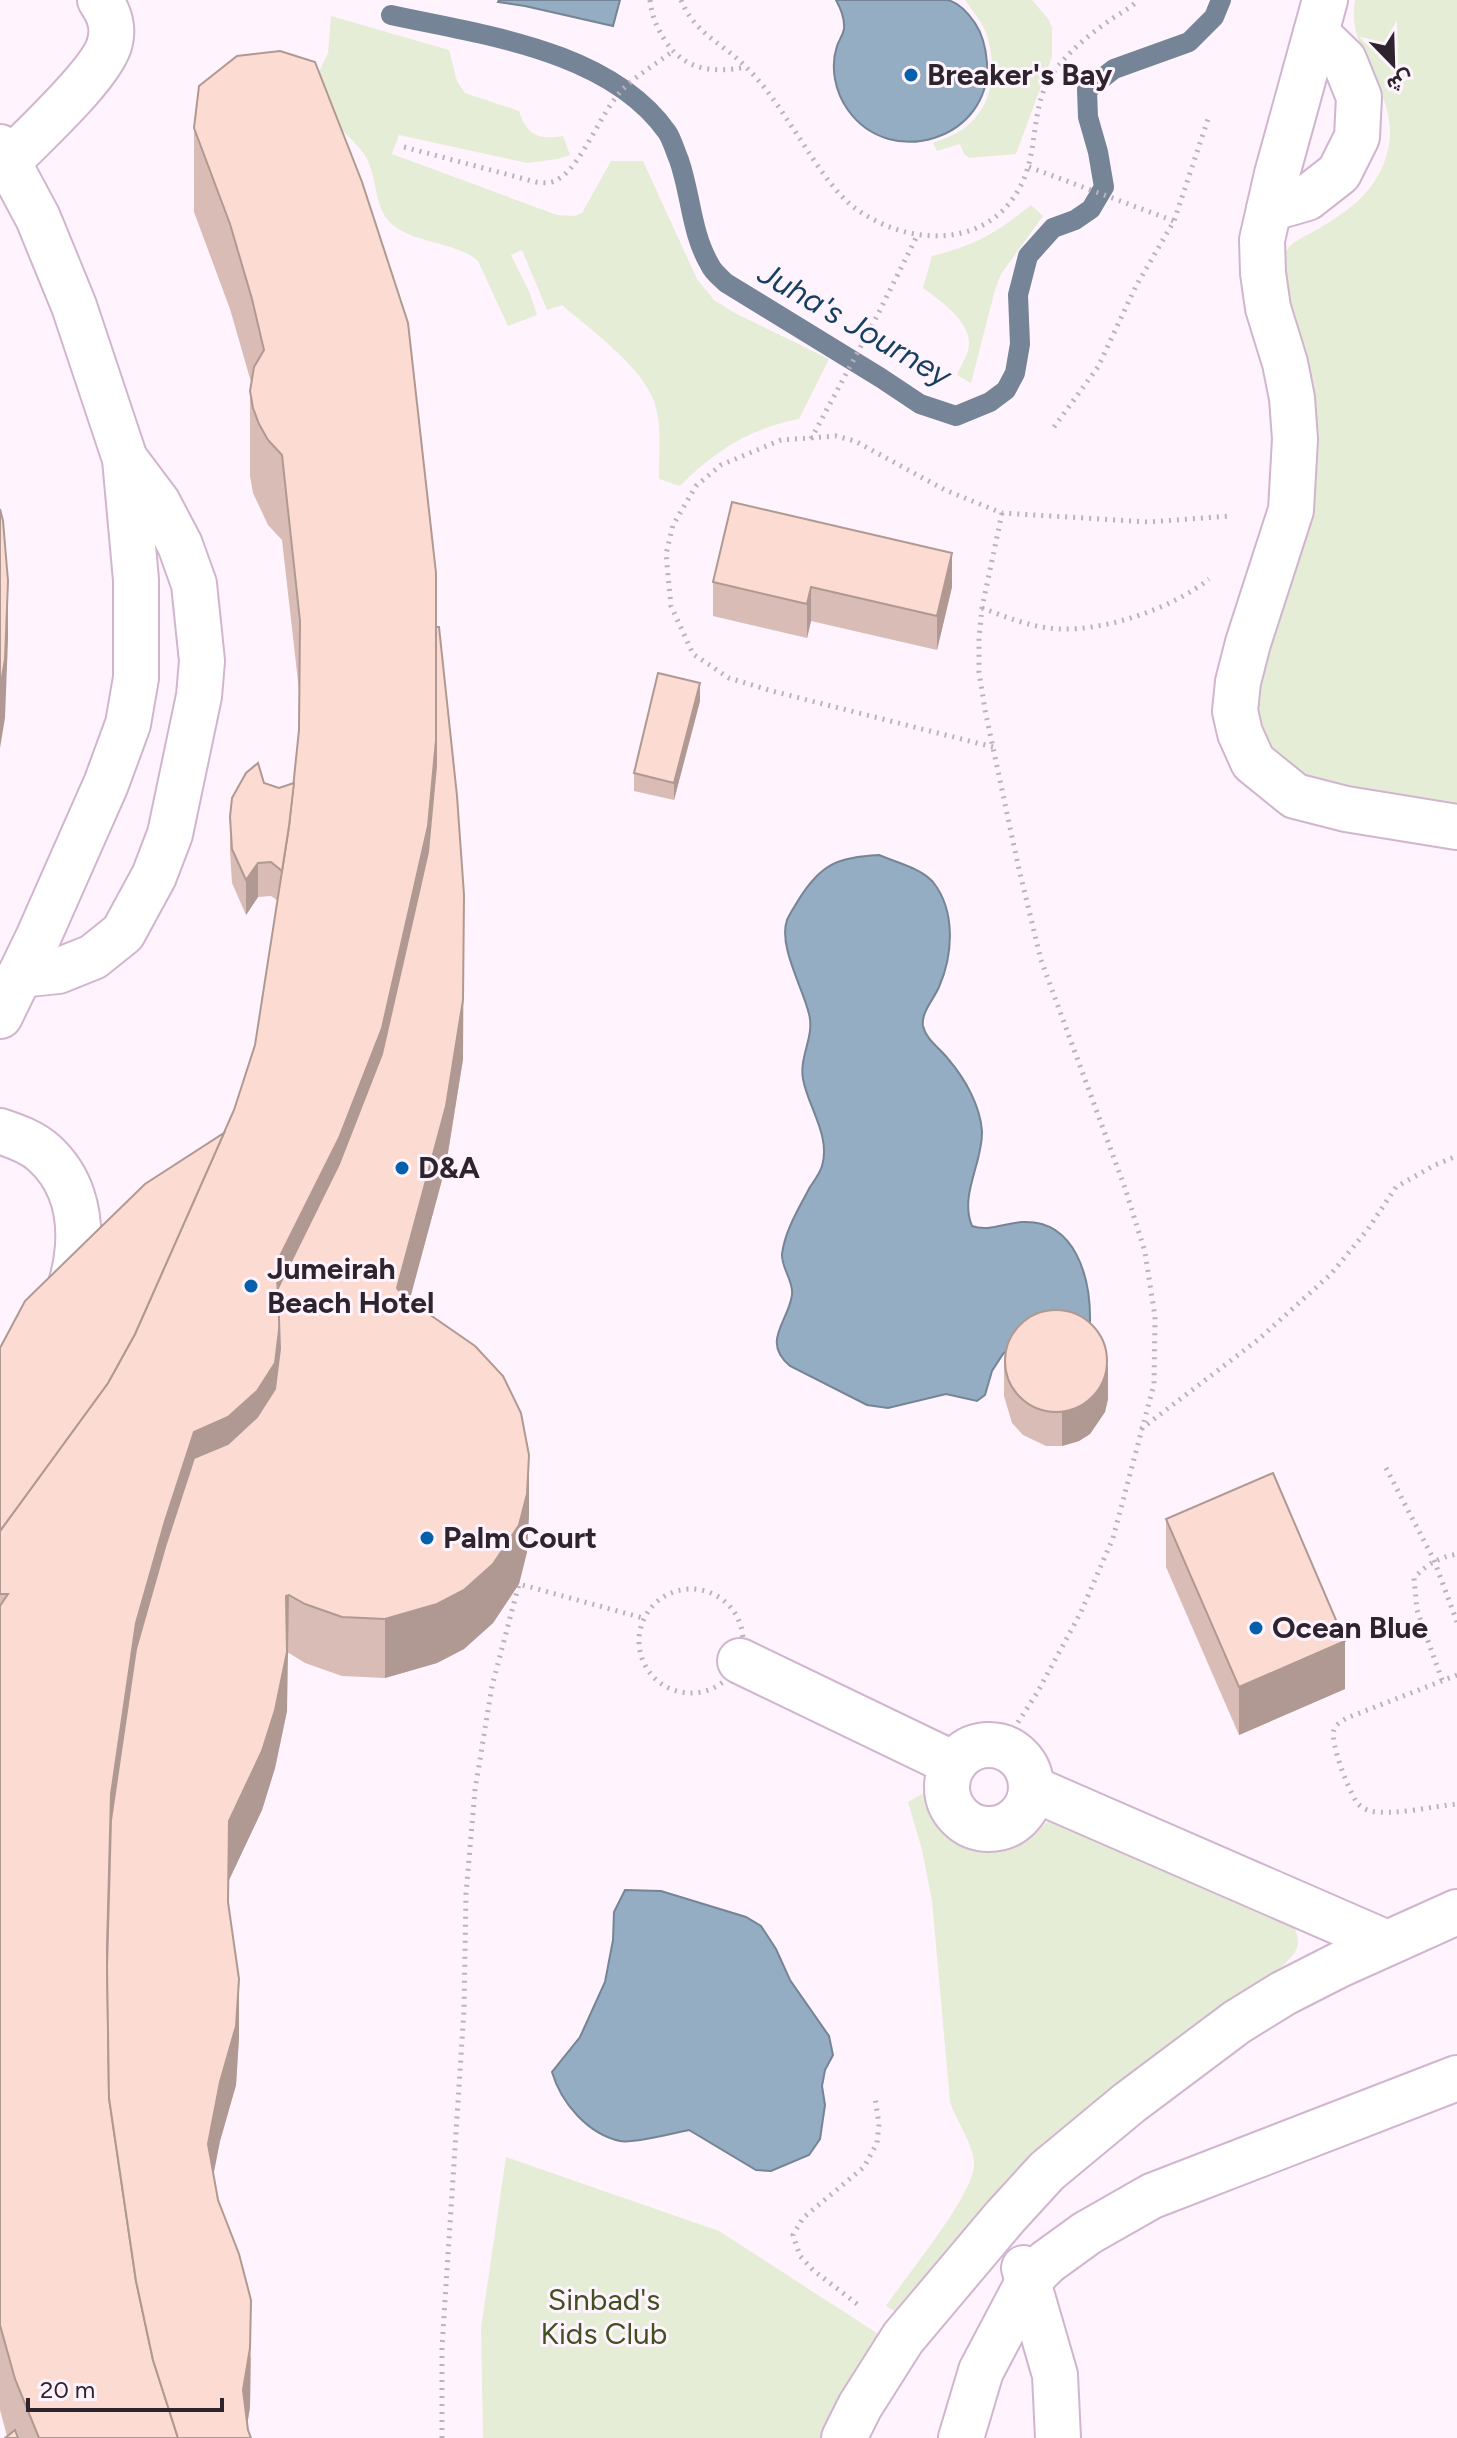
<svg xmlns="http://www.w3.org/2000/svg" width="1457" height="2438" font-family="Figtree,Vazirmatn,sans-serif">
<style>
.green{fill:#e5edd7}
.water{fill:#94adc2;stroke:#758496;stroke-width:2}
.lines{fill:none;stroke-linecap:round;stroke-linejoin:round}
.stream{stroke:#758496;stroke-width:20}
.minor-casing{stroke:#d1b5cf;stroke-width:48}
.path{stroke:#bcb1bc;stroke-width:5;stroke-dasharray:2 6;stroke-linecap:butt}
.minor{stroke:#fff;stroke-width:44}
.wall{fill:#d9bcb5}
.shaded-wall{fill:#b09993}
.building{fill:#fcdbd2;stroke:#b09993;stroke-width:2}
.poi-dot{fill:#0460ad;stroke:#fff3fe;stroke-width:3}
.labels{text-anchor:middle;stroke-width:6;stroke-linejoin:round;paint-order:stroke}
.poi-label{font-size:30px;font-weight:bold;fill:#2e242e;stroke:#fff3fe;text-anchor:start}
.park-label{font-size:30px;fill:#415021;stroke:#fff3fe}
.water-label{font-size:32px;font-style:italic;fill:#143f5f;stroke:#fff3fe}
</style>
<rect width="100%" height="100%" fill="#fff3fe"/>
<g class="green">
<path d="M965,0H1032L1049,20L1052,28V57L1016,154L969,158L964,154L960,144L937,151L933,143C945,138 956,135 967,126C996,103 998,58 983,26C978,17 971,9 965,0Z"/>
<path d="M1355,0H1457V810L1347,799L1274,760L1257,726V694L1285,291C1281,276 1278,265 1287,250C1291,243 1303,237 1311,233C1344,214 1374,195 1386,157C1406,95 1344,54 1355,0Z"/>
<path d="M331,16L449,50L457,81L465,93L519,111C527,135 537,140 563,136L570,155L558,159L527,163L399,135L392,154L557,215L574,216L582,213L611,161H643L697,279L714,300L735,313L829,359L799,419C751,428 714,451 680,486L659,479C659,455 662,428 655,404C644,368 591,330 562,305L547,310L522,250L511,255L529,291L537,315L508,326L478,261C460,244 419,243 397,228C374,213 378,184 368,161C361,146 346,136 336,123C326,111 323,91 317,76L328,53Z"/>
<path d="M1031,205L1043,216L1001,274L995,290L971,383L957,375C961,365 968,355 969,345C971,322 940,300 923,288L932,256C976,245 996,233 1031,205Z"/>
<path d="M924,1793C948,1820 975,1855 1017,1844C1033,1840 1048,1820 1060,1809L1290,1918C1305,1947 1298,1951 1276,1972L901,2315L886,2306C905,2278 974,2194 974,2165C975,2147 956,2120 950,2102L932,1901L922,1850L908,1802Z"/>
<polygon points="506,2157 719,2231 886,2339 828,2420 820,2438 483,2438 481,2328"/>
</g>
<g class="water">
<polygon points="499,0 620,0 613,26 525,6 498,2"/>
<path d="M836,0C863,0 889,0 916,0C926,0 937,0 947,0C959,2 968,13 975,23C983,35 986,49 987,63C992,138 891,171 848,110C835,92 830,67 837,46C839,40 843,35 844,29C845,18 841,9 836,0Z"/>
<path d="M879,855C895,862 921,868 933,882C956,911 953,955 939,987C934,999 921,1012 923,1026C926,1040 941,1049 949,1060C965,1079 980,1105 982,1131C983,1163 959,1195 972,1226C988,1232 1005,1223 1022,1222C1076,1219 1091,1279 1090,1323L1020,1339L1003,1354L992,1371L985,1395L977,1401L946,1394L888,1408L867,1405L790,1366C761,1341 788,1323 792,1295C794,1281 781,1268 782,1254C785,1230 799,1208 810,1187C814,1181 820,1173 822,1166C831,1136 808,1107 803,1079C799,1056 815,1036 809,1014C803,988 778,946 787,920C790,913 795,906 799,899C821,864 838,857 879,855Z"/>
<path d="M625,1890L661,1891L746,1917L761,1926L776,1949L790,1980L829,2036L833,2055L825,2070L822,2086L825,2105L820,2139L809,2155L771,2171L756,2170L689,2130C674,2133 633,2144 620,2141C588,2134 561,2103 552,2072L580,2037L605,1982L613,1940L614,1912Z"/>
</g>
<g class="lines">
<path class="stream" d="M391,15C482,35 609,50 667,132C672,139 675,151 679,160C691,194 691,233 710,265C713,272 721,278 726,283L881,378L920,404L956,416L990,402L1006,390L1015,373L1020,344L1018,295L1028,256L1053,228L1075,220L1091,209L1104,187L1098,152L1088,117L1087,90L1114,69L1189,42L1214,17L1221,0"/>
<g class="minor-casing">
<g id="minor">
<polyline points="1325,0 1277,174 1262,240 1263,273 1268,308 1285,363 1292,398 1295,439 1291,510 1248,643 1238,682 1235,711 1240,733 1253,762 1295,796 1346,809 1457,827"/>
<polyline points="0,147 38,218 74,306 125,459 136,580 136,678 128,724 106,784 38,938 0,1016"/>
<path d="M8,162C32,137 104,72 110,42C114,26 109,13 100,0"/>
<polyline points="1269,209 1307,198 1339,173 1357,137 1359,97 1344,60 1316,33"/>
<polyline points="20,975 58,971 93,957 123,933 154,876 170,834 199,696 202,661 194,584 180,545 158,503 125,459"/>
<path d="M0,1131C15,1136 32,1142 44,1153C99,1203 80,1290 42,1346C32,1360 14,1372 0,1382"/>
<polyline points="740,1661 954,1764"/>
<circle cx="989" cy="1787" r="42"/>
<polyline points="1031,1788 1387,1943"/>
<polyline points="1024,2268 1055,2375 1058,2438"/>
<polyline points="844,2438 860,2406 903,2338 1005,2217 1047,2171 1129,2103 1237,2022 1284,1993 1339,1965 1457,1912"/>
<polyline points="961,2438 981,2371 1029,2280 1047,2262 1087,2233 1152,2196 1457,2078"/>
</g>
</g>
<g class="path">
<path d="M650,0C652,17 657,28 666,42C686,71 714,73 746,67"/>
<path d="M681,0C695,35 725,44 748,69C765,86 779,107 792,127C810,153 827,184 851,205C902,246 986,252 1020,187C1039,152 1030,109 1051,76C1067,52 1090,34 1113,18C1122,12 1131,8 1138,0"/>
<path d="M404,147L536,182C545,183 552,184 560,178C582,164 601,112 622,90C637,75 656,64 673,51"/>
<polyline points="1029,167 1174,221"/>
<polyline points="1054,427 1098,367 1136,286 1174,221 1208,119"/>
<polyline points="811,439 875,320 917,236"/>
<polyline points="1002,513 982,608 979,638 979,672 985,710 1018,865 1041,960 1125,1188 1145,1252 1155,1317 1154,1384 1113,1538 1081,1612 1037,1693 1009,1736"/>
<path d="M982,608C1006,617 1033,628 1059,629C1106,631 1173,608 1209,579"/>
<polyline points="993,747 772,691 729,678 693,654 671,606 666,554 673,525 696,486 721,465 781,440 836,436 855,441 945,490 1002,513 1149,522 1230,516"/>
<polyline points="1141,1429 1259,1339 1331,1274 1368,1229 1396,1187 1435,1165 1457,1156"/>
<polyline points="1386,1468 1434,1560 1457,1622"/>
<circle cx="691" cy="1641" r="52"/>
<path d="M1457,1675L1347,1718C1342,1721 1336,1724 1334,1730C1330,1743 1348,1789 1356,1801C1359,1806 1364,1809 1370,1811C1391,1816 1435,1806 1457,1804"/>
<path d="M1442,1680L1417,1610L1414,1578C1427,1564 1438,1558 1457,1554"/>
<polyline points="857,2304 813,2270 800,2256 793,2235 803,2218 864,2167 877,2143 879,2124 875,2098"/>
<polyline points="442,2438 442,2347 464,2010 466,1894 475,1790 492,1686 519,1584 643,1618"/>
</g>
<use href="#minor" class="minor"/>
</g>
<g class="wall">
<polygon points="194,128 436,627 463,1059 446,1165 409,1301 529,1514 527,1552 519,1584 493,1623 464,1649 437,1663 385,1678 342,1676 305,1663 289,1653 287,1654 287,1711 275,1768 262,1810 229,1880 228,1905 239,2037 236,2085 220,2141 213,2174 251,2359 250,2407 247,2425 251,2438 5,2438 7,2436 0,2410 0,1348 224,1133 234,1110 255,1045 278,901 271,896 258,897 246,915 232,883 230,851 230,817 264,783 279,788 294,783 299,730 300,699 282,540 268,525 253,493 250,476 250,391 251,382 230,309 194,212"/>
<polygon points="713,582 952,587 937,650 811,621 807,638 713,616"/>
<polygon points="700,701 674,800 634,791 634,773"/>
<polygon points="1004,1362 1108,1399 1105,1412 1090,1434 1079,1441 1062,1446 1046,1446 1023,1435 1012,1423 1004,1396"/>
<polygon points="1166,1519 1345,1689 1239,1735 1166,1567"/>
</g>
<g class="shaded-wall">
<polygon points="952,553 952,587 937,650 937,616"/>
<polygon points="8,581 8,640 5,718 0,748 0,689"/>
<polygon points="811,587 811,621 807,638 807,604"/>
<polygon points="700,683 700,701 674,800 674,783"/>
<polygon points="436,740 436,825 428,911 280,1407 111,1879 111,1794 136,1623 165,1521 194,1432 276,1264"/>
<polygon points="258,863 258,897 246,915 246,880"/>
<polygon points="464,895 463,1059 446,1165 397,1347 397,1288"/>
<polygon points="1108,1365 1108,1399 1105,1412 1090,1434 1079,1441 1062,1446 1062,1412"/>
<polygon points="529,1455 529,1514 527,1552 519,1584 493,1623 464,1649 437,1663 385,1678 385,1619"/>
<polygon points="289,1595 287,1711 275,1768 262,1810 229,1880 229,1821 286,1596"/>
<polygon points="1345,1641 1345,1689 1239,1735 1239,1687"/>
<polygon points="239,1979 239,2037 236,2085 220,2141 208,2203 208,2144"/>
<polygon points="251,2300 250,2407 245,2438 243,2390"/>
</g>
<g class="building">
<polygon points="280,51 315,62 362,182 408,323 436,573 436,740 428,826 382,1028 339,1138 276,1264 280,1322 275,1363 257,1391 228,1417 194,1432 165,1521 136,1623 111,1794 107,1949 109,2098 136,2281 153,2360 178,2438 39,2438 15,2379 0,2325 0,1606 8,1594 0,1594 0,1531 108,1383 135,1334 234,1110 255,1045 289,826 299,730 300,621 282,455 268,440 259,424 253,408 250,391 254,367 264,350 252,299 230,224 194,128 199,86 237,56"/>
<polygon points="732,502 952,553 937,616 811,587 807,604 713,582"/>
<polygon points="0,509 3,521 8,581 5,659 0,689"/>
<polygon points="436,627 439,627 457,796 464,895 463,1000 446,1106 397,1288 403,1296 475,1346 503,1376 521,1413 529,1455 527,1494 519,1525 493,1564 464,1590 437,1604 385,1619 342,1617 305,1604 289,1595 286,1596 287,1652 275,1710 262,1751 229,1821 228,1902 239,1979 236,2026 220,2082 208,2144 218,2200 239,2254 251,2300 250,2348 243,2390 248,2430 251,2438 178,2438 153,2360 136,2281 109,2098 107,1967 111,1820 136,1649 165,1547 194,1458 228,1444 257,1417 275,1389 280,1349 278,1288 339,1164 382,1054 428,852 436,766"/>
<polygon points="658,673 700,683 674,783 634,773"/>
<polygon points="258,763 264,783 279,788 294,783 289,826 282,871 271,862 258,863 246,880 232,849 230,817 232,798 246,773"/>
<polygon points="224,1133 135,1334 108,1383 0,1531 0,1348 25,1301 145,1184"/>
<circle cx="1056" cy="1361" r="51"/>
<polygon points="1273,1473 1345,1641 1239,1687 1166,1519"/>
<polygon points="15,2430 18,2438 5,2438"/>
</g>
<g class="poi-dot">
<circle cx="911" cy="75" r="8"/>
<circle cx="402" cy="1168" r="8"/>
<circle cx="251" cy="1286" r="8"/>
<circle cx="427" cy="1538" r="8"/>
<circle cx="1256" cy="1628" r="8"/>
</g>
<g class="labels">
<g class="poi-label">
<text x="927" y="85">Breaker's Bay</text>
<text x="418" y="1178">D&amp;A</text>
<text x="267" y="1279">Jumeirah<tspan x="267" dy="34">Beach Hotel</tspan></text>
<text x="443" y="1548">Palm Court</text>
<text x="1272" y="1638">Ocean Blue</text>
</g>
<g class="park-label">
<text x="604" y="2310">Sinbad's<tspan x="604" dy="34">Kids Club</tspan></text>
</g>
<g class="water-label">
<text transform="translate(855 324) rotate(30)" y="11">Juha's Journey</text>
</g>
</g>
<g transform="translate(1393 64) rotate(157)" stroke="#fff3fe" stroke-width="6" paint-order="stroke">
<path d="M0-6L14 30L0 20L-14 30Z" fill="#2e242e"/>
<text y="-12" font-size="22" font-weight="bold" text-anchor="middle" fill="#2e242e">ش</text>
</g>
<path d="M28 2398v12h194v-12" fill="none" stroke="#2e242e" stroke-width="4"/>
<text x="40" y="2398" font-size="24" fill="#2e242e" stroke="#fff3fe" stroke-width="6" paint-order="stroke">20 m</text>
</svg>
